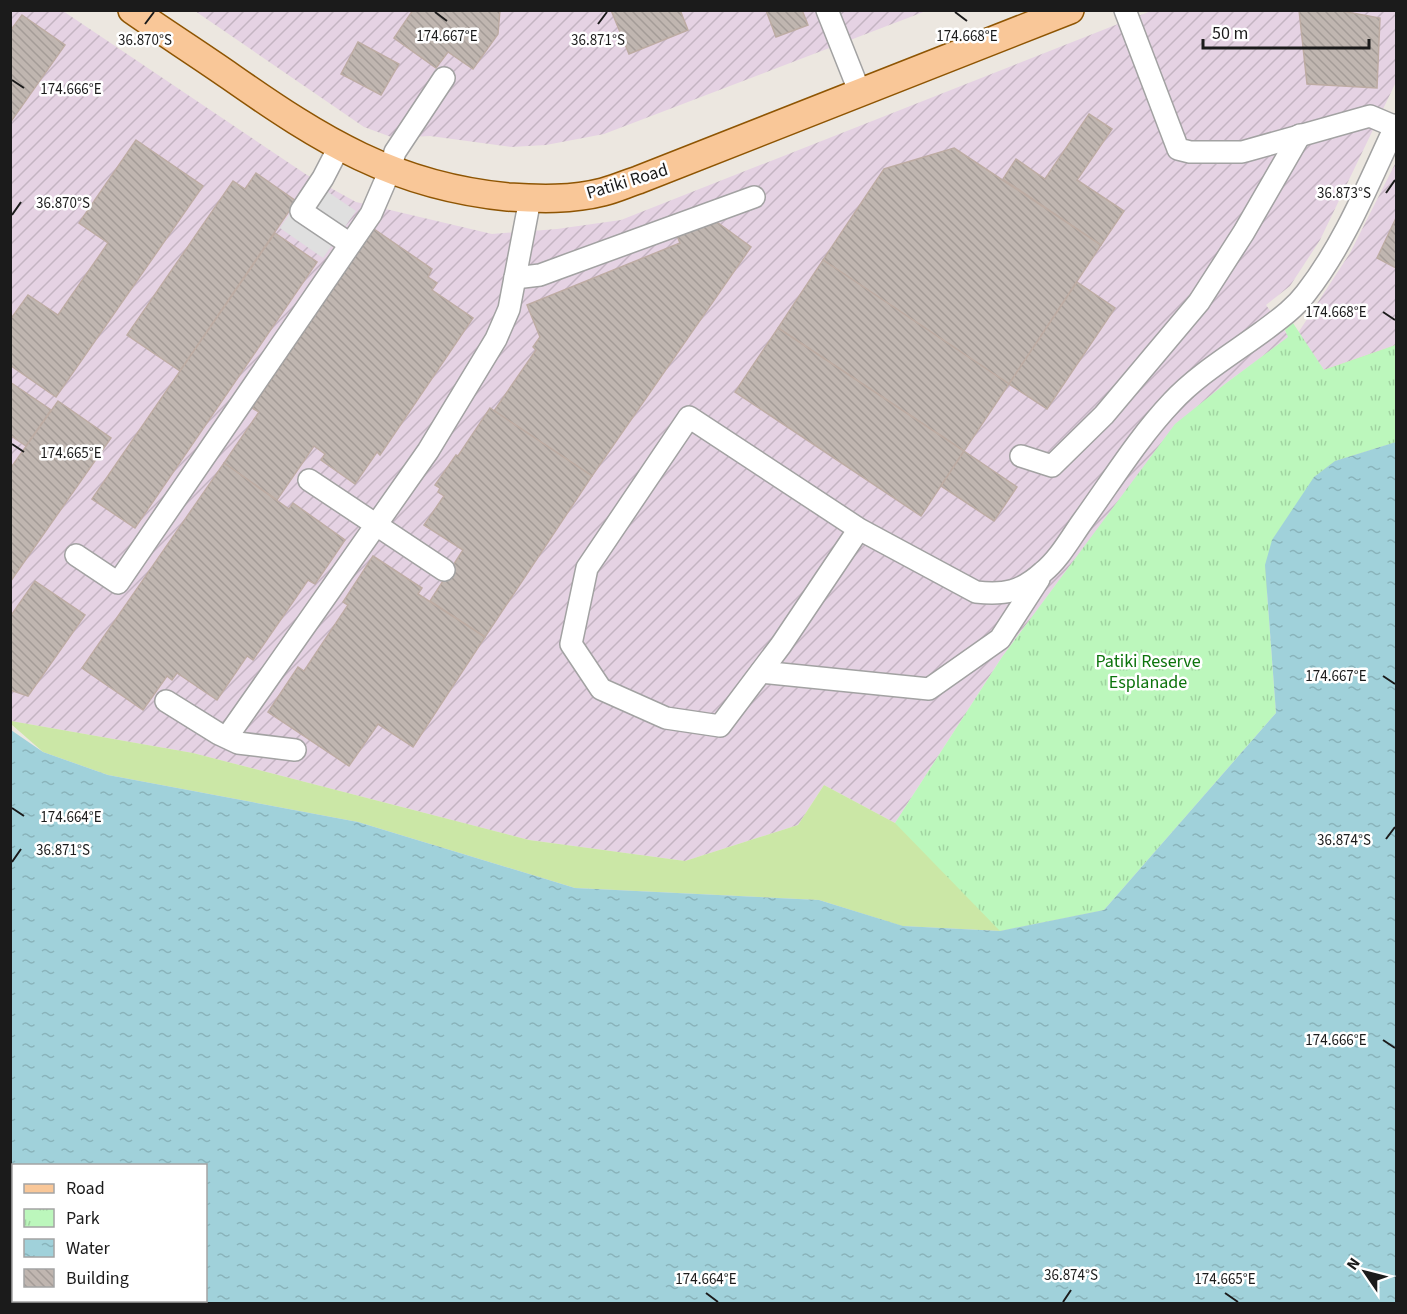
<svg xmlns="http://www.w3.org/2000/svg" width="1407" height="1314" font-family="'Source Sans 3',sans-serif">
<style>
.industrial{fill:url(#industrial-furrows)}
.grass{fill:#cbe7a6}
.park{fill:url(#park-tufts)}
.parking{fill:#dfdfdf}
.water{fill:url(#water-ripples);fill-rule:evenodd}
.building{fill:url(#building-back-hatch);stroke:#bdaca3;stroke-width:1.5}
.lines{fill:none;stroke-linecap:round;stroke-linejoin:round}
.minor-casing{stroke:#a2a2a2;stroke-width:24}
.major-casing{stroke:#8e5503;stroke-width:30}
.minor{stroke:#fff;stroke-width:21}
.major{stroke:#f9c798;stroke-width:27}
.ticks{fill:none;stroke:#1b1b1b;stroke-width:2}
.labels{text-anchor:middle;stroke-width:5;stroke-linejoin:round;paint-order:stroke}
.street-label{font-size:18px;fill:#1b1b1b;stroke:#fff}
.park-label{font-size:18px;fill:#0d740d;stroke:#fff}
.ticks-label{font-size:15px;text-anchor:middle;fill:#1b1b1b;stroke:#fff;stroke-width:5;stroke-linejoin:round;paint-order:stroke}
</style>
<defs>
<pattern id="industrial-furrows" width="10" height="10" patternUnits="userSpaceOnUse" patternTransform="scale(1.5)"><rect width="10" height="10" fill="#e5d2e3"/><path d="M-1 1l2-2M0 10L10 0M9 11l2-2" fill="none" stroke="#c4b4c2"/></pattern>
<pattern id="park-tufts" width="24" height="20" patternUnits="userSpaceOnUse" patternTransform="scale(1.5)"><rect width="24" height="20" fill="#bcf7bc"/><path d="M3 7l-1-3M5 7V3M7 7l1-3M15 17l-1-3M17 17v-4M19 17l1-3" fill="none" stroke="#a1d3a1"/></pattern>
<pattern id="water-ripples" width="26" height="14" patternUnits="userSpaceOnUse" patternTransform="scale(1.5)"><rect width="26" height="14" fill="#a0d1da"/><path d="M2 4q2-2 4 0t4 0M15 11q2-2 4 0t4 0" fill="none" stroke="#89b3ba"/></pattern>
<pattern id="building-back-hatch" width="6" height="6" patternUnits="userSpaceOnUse" patternTransform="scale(1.5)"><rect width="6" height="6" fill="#c0b6b0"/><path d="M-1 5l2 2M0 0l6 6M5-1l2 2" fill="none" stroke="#a49c97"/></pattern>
</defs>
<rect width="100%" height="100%" fill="#ece7e0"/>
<g class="industrial">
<polygon points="10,11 63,11 307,175 356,202 492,234 557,229 621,220 1151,11 1396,11 1396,82 1320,240 1290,286 1266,305 1289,337 1225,384 1175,425 1002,657 895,823 824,785 798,825 685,861 529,840 193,753 11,721"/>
<polygon points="195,11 926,11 604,134 546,145 511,147 430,136 394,138 364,127"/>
<polygon points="1396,162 1396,345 1324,370 1298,333 1350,253"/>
</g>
<polygon class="grass" points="1396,345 1396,442 1335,461 1104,910 1000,931 902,926 819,900 575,888 358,822 108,775 43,752 11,724 11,721 193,753 529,840 685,861 798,825 824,785 895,823 934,821 1324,370"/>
<polygon class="park" points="1293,323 1324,370 1396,345 1396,442 1335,461 1314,477 1265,565 1276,713 1104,910 1000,931 895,823 1002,657 1175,424 1225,384 1288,337 1285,330"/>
<polygon class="parking" points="312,181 356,211 323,258 280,228"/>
<path class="water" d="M1396,442V1303H11V730L43,752L108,775L358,822L575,888L819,900L903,926L1000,931L1104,910L1276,713L1265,565L1272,540L1314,477L1335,461ZM14,1166H206V1300H14Z"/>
<g class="building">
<polygon points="413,10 500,10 498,34 473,69 448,52 436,68 394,38"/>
<polygon points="611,10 680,10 688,30 629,54"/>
<polygon points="766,10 802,10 808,25 776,37"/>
<polygon points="1299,10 1336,10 1380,18 1377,88 1307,84"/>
<polygon points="22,15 65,45 10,123 10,31"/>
<polygon points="358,42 399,64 381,95 341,74"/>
<polygon points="1089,114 1112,129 1077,180 1124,211 1101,245 1003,179 1016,159 1045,179"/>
<polygon points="136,140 203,186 56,397 10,365 10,320 28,295 58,315 108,243 79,223"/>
<polygon points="954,148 1101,245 1009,384 823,260 884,169"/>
<polygon points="256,173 296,201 180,371 127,335 233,181 245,189"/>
<polygon points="710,217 751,247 592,476 494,411 536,350 533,347 540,337 527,305 680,243 677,236"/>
<polygon points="1396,218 1396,268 1377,258"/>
<polygon points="374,229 432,269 428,277 437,283 432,290 473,318 380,455 377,452 355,484 321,460 325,454 314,446 277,500 224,463 259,412 252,408"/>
<polygon points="275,233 317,262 135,528 92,499"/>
<polygon points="823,260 1009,384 964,451 778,328"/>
<polygon points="1077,282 1115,308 1047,409 1009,384"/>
<polygon points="778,328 964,451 921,516 735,392"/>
<polygon points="10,382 51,410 26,446 10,435"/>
<polygon points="58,401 111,438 10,582 10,469"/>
<polygon points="490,408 592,476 485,637 430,601 463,550 424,525 444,496 438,492 440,488 435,485 456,455 458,456"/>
<polygon points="964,451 1017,487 994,521 941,486"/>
<polygon points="224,463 289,509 293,503 345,540 315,584 308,580 253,660 247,656 217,700 177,673 172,680 167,676 143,710 82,668"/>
<polygon points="373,556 422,588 418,594 485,637 413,747 378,724 349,766 268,712 298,667 304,671 348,605 343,602"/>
<polygon points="35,581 85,615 28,696 10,690 10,617"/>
</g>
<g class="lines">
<g class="minor-casing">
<g id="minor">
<polyline points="827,10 860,93"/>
<polyline points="1125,10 1178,149 1190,152 1242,152 1370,116 1396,127"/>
<polyline points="339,147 323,178 301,211 350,244"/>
<polyline points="515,278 540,275 559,268 754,197"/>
<polyline points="1021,456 1052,466 1104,415 1199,302 1244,232 1300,135"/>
<polyline points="309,480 444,570"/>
<path d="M859,529L781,645L720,726L666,718L601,689L571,644L587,568L689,417L859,529L976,592C1005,595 1021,592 1043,572C1059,559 1070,539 1082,522C1111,482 1138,438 1172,402C1197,375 1232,354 1262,332C1278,320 1294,309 1306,293C1345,243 1369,182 1396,125"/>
<polyline points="76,555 118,583 371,214 390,170 395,152 444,78"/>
<polyline points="761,672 929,689 1000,639 1039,579"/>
<polyline points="166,701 219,734 238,743 295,750"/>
<polyline points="227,737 428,451 496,339 509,309 530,199"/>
</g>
</g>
<g class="major-casing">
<path id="major" d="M132,10C165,33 198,54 231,77C321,140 394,186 508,197C539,199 572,200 603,192C615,189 626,184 638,180L1070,10"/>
</g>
<use href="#minor" class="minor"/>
<use href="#major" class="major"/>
</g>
<path class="ticks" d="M435,12L447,21M955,12L967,21M145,24L154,12M598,24L607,12M12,80L24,88M1386,193L1395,180M12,215L21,202M1383,312L1395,320M12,444L24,452M1383,676L1395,684M12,808L24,816M1386,839L1395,827M12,862L21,849M1383,1040L1395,1048M706,1293L718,1302M1225,1293L1238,1302M1063,1302L1071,1290"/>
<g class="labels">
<g class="street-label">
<text transform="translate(627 181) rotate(-17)" y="6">Patiki Road</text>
</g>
<g class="park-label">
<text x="1148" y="667">Patiki Reserve<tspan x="1148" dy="21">Esplanade</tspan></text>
</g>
</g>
<g class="ticks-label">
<text x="447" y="41">174.667°E</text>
<text x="967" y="41">174.668°E</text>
<text x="145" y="45">36.870°S</text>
<text x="598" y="45">36.871°S</text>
<text x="71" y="94">174.666°E</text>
<text x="1344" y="198">36.873°S</text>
<text x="63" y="208">36.870°S</text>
<text x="1336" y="317">174.668°E</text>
<text x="71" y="458">174.665°E</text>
<text x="1336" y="681">174.667°E</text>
<text x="71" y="822">174.664°E</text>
<text x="1344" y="845">36.874°S</text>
<text x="63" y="855">36.871°S</text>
<text x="1336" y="1045">174.666°E</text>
<text x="1071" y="1280">36.874°S</text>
<text x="706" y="1284">174.664°E</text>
<text x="1225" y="1284">174.665°E</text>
</g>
<rect width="1407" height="1314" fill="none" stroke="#1b1b1b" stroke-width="24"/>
<rect x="12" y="1164" width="195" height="138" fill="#ffffff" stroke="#a4a4a4" stroke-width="1.5"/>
<rect x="24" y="1184" width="30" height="9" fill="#f9c798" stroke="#a4a4a4" stroke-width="1.5"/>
<text x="66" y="1194" font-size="18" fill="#1b1b1b">Road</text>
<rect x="24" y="1209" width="30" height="18" fill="url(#park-tufts)" stroke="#a4a4a4" stroke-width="1.5"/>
<text x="66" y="1224" font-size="18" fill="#1b1b1b">Park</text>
<rect x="24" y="1239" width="30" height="18" fill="url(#water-ripples)" stroke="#a4a4a4" stroke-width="1.5"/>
<text x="66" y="1254" font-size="18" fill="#1b1b1b">Water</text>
<rect x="24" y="1269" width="30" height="18" fill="url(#building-back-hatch)" stroke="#a4a4a4" stroke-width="1.5"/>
<text x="66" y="1284" font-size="18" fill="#1b1b1b">Building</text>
<g transform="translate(1365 1272) rotate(305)" stroke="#ffffff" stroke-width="4.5" paint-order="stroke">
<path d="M0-4.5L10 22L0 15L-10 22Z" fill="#1b1b1b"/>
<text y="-9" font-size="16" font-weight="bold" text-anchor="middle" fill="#1b1b1b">N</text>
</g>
<path d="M1203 39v9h166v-9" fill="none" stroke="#1b1b1b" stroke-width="3"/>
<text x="1212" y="39" font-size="18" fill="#1b1b1b" stroke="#ffffff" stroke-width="4.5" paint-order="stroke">50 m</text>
</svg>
